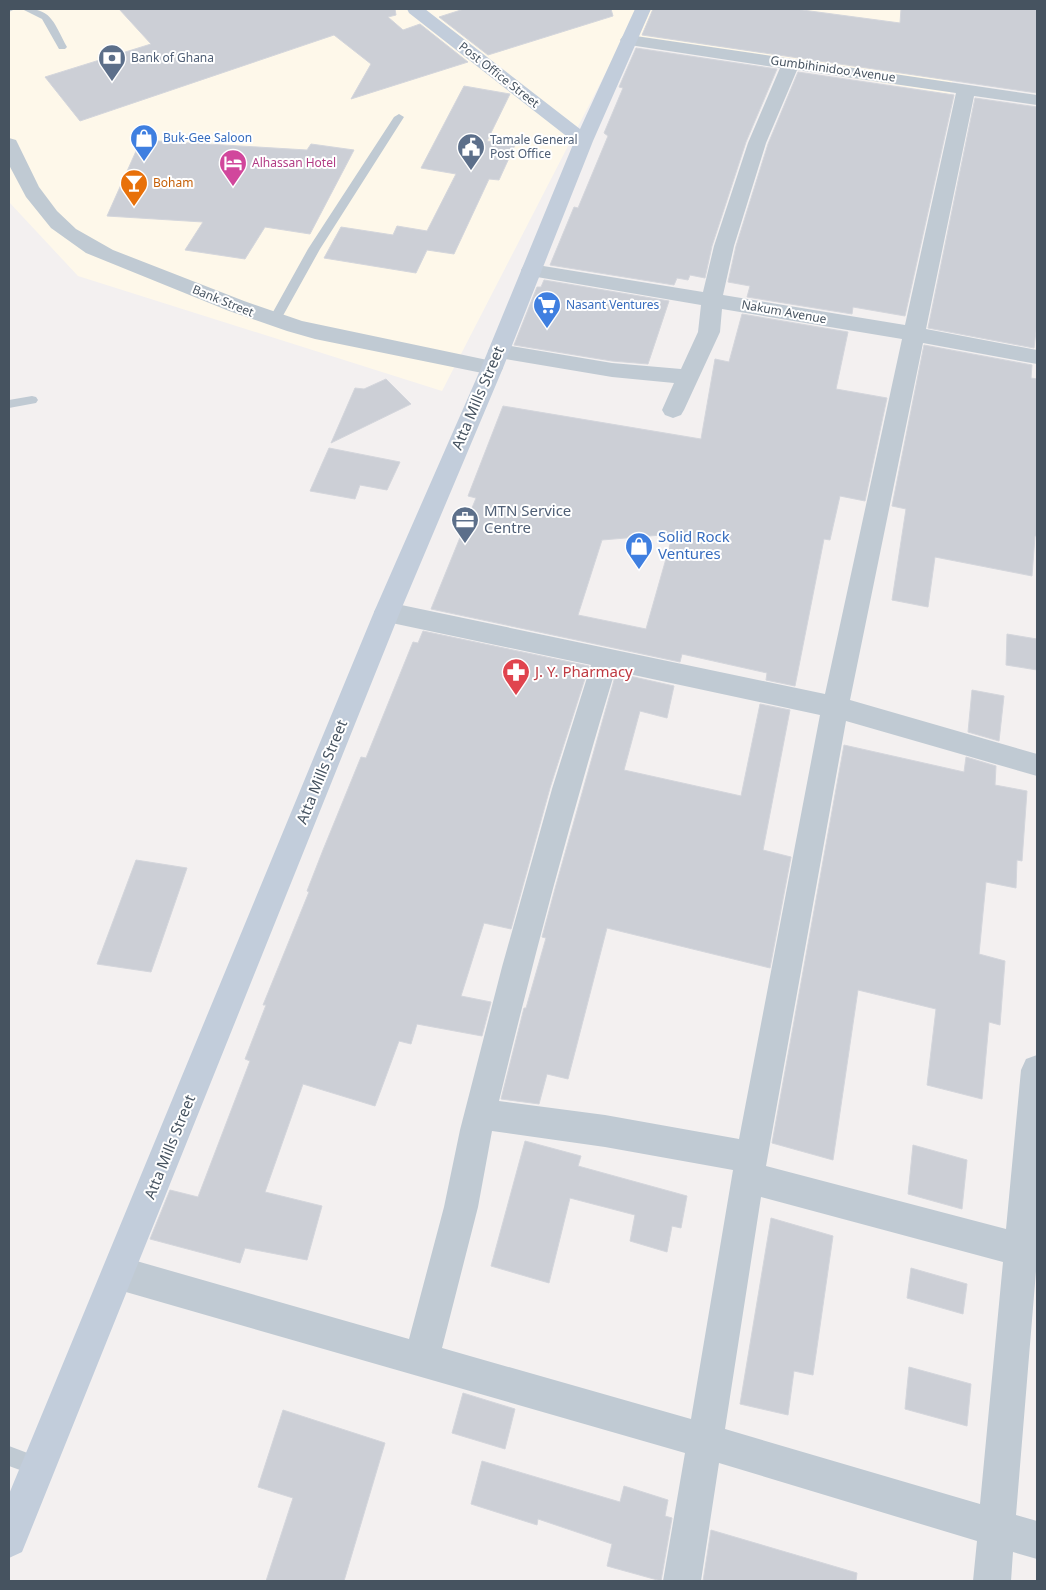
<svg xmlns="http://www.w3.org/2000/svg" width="1046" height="1590" font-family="'Noto Sans',sans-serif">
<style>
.commercial{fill:#fef8ea}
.building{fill:#cccfd6;stroke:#d4d6dc;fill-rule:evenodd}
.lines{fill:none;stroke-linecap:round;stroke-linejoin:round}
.lane{fill:#c0cad3;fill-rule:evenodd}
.street{fill:#c0cad3;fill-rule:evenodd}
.secondary{fill:#c2cddb;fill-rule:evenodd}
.labels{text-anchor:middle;stroke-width:4;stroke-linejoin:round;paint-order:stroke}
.far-service-label{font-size:12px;fill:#4e5e75;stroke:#fff;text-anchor:start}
.far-street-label{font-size:12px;fill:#465360;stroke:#fff}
.far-shop-label{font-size:12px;fill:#366cbe;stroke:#fff;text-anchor:start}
.far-hotel-label{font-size:12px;fill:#b23c85;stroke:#fff;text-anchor:start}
.far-food-label{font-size:12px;fill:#c56008;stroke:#fff;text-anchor:start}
.street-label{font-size:15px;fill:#465360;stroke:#fff}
.service-label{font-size:15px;fill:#4e5e75;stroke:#fff;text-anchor:start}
.shop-label{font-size:15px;fill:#366cbe;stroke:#fff;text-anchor:start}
.health-label{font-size:15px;fill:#be3a42;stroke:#fff;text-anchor:start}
</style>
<rect width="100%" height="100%" fill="#f3f0f0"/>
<polygon class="commercial" points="9,9 965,9 950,94 622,41 442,391 78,276 9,202"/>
<g class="building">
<polygon points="119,9 395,9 396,15 388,17 403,30 420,24 468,62 351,99 371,64 334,35 80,121 45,77 151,44"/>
<polygon points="464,9 611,9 613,16 488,55 439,17"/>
<polygon points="653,9 795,9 900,23 901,9 1037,9 1037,93 642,35"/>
<polygon points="636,48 777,69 746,142 712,246 705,278 690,275 688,280 677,278 674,285 550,265 574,207 578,208 608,136 604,133 623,88 619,87"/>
<polygon points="798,72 954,95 905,316 853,307 852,314 747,297 750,286 728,282 736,246 768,144"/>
<polygon points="464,86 510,94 487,141 515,145 499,180 489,179 454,254 427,250 416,273 324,258 341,227 393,235 397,226 427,231 456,174 421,168"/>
<polygon points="975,98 1037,107 1037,323 1034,348 928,328"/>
<polygon points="141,140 307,150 311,144 354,150 310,234 265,227 245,259 185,250 203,222 107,216"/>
<polygon points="544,280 669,301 648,364 612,361 514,345 537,287 541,287"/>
<path d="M742,314L848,332L836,389L887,398L865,501L840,496L830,540L824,539L795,686L766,680L767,673L682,654L680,662L431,609L476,498L468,496L503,406L701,439L715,359L729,362ZM673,534L646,629L578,615L602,540Z"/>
<polygon points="924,345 1032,365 1031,378 1037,379 1037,536 1035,536 1032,576 935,557 928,607 892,600 906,509 892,506"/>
<polygon points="386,379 411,404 331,443 355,388 364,389"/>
<polygon points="329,448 400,462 387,490 360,485 355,499 310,491"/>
<polygon points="423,631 589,666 550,788 511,929 484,923 461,996 491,1002 482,1036 417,1024 411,1044 399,1041 375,1106 303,1084 265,1192 322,1206 307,1260 245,1248 240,1263 150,1239 170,1190 198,1197 250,1061 245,1059 266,1005 263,1005 309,892 307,891 323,850 361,757 366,758 413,642 418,643"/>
<polygon points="1007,634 1037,639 1037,670 1006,665"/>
<polygon points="616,673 674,686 667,718 640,711 624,770 741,796 760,704 790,710 763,850 791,857 770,968 607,928 568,1079 547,1074 539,1104 501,1099 524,1008 526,1008 546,938 542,937 556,885"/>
<polygon points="972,690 1004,696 999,741 968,732"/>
<polygon points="844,745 964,772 966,757 996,766 995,785 1027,791 1022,861 1017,860 1016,888 986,882 979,954 1005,961 1000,1025 989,1022 982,1099 927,1085 936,1009 858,990 833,1160 772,1143"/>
<polygon points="136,860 187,868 151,972 97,964"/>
<polygon points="525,1141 581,1156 578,1166 687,1196 681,1228 672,1226 667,1252 630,1241 635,1215 570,1198 549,1283 491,1266"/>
<polygon points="913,1145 967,1160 962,1209 908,1194"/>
<polygon points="771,1218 833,1236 813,1375 794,1371 788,1415 740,1404"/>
<polygon points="911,1268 967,1284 963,1314 907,1298"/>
<polygon points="909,1367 971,1384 967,1426 905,1409"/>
<polygon points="463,1393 515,1409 505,1449 452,1433"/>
<polygon points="283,1410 385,1443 344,1581 266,1581 293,1498 258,1487"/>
<polygon points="482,1461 620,1502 624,1486 668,1500 665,1516 672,1518 661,1581 607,1566 612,1544 538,1519 537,1525 471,1504"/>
<polygon points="711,1530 857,1573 856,1581 703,1581"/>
</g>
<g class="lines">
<g class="lane">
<polygon points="9,9 15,9 9,12"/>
<path d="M22,9C52,7 54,24 67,47L65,49H59L42,19Z"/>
<polygon points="399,114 404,117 320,249 280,321 274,325 270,324 268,321 308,249 394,117"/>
<polygon points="32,396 36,397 38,400 36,403 9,408 9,400"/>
<polygon points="9,1446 46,1460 49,1467 46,1474 39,1477 9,1466"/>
</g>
<g class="street">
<path d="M629,35L1037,95V105L974,96L926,329L1037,350V364L923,343L850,700L1037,754V776L846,721L766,1166L1006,1229L1021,1070L1026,1059L1037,1055V1259L1016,1515L1037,1521V1559L1013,1552L1011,1581H973L977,1541L719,1463L701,1581H663L685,1453L119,1290L107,1285L102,1273L107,1261L119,1256L409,1339L444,1207L460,1130L502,967L552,789L591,665L387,622L378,619L374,612L378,605L387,602L825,694L902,339L722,309L720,332L684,410L681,415L673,418L665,415L662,410L674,383L612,377L499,358L491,356L488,351L491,346L499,344L612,363L681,369L698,332L701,305L531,276L524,275L521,270L524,265L531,264L703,292L714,246L748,143L780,68L623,44L620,40L623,36ZM797,70L956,93L905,325L723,295L734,246L766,143ZM615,671L820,715L739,1139L605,1115L499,1101C534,956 572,813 615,671ZM492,1131L605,1147L733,1170L691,1419L442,1348L478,1207ZM761,1197L1003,1262L980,1504L725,1429Z"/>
<polygon points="9,138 16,140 18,144 39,187 57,211 76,229 113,250 244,301 302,321 492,361 500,363 503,368 500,373 492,375 315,339 287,331 229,311 86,253 51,228 26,197 9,165"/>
</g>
<polygon class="secondary" points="407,9 425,9 580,129 635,9 651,9 593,141 503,368 400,612 22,1552 9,1558 9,1494 374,612 481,368 574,142 409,13"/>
</g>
<defs>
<g id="bank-pin" transform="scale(1.4375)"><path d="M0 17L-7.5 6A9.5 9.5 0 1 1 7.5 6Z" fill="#5c6f8a" stroke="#fff"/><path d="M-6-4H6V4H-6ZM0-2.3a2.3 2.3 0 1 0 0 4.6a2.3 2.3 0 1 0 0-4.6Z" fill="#fff"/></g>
<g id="shop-pin" transform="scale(1.4375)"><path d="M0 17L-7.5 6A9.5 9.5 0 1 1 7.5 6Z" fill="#3f7fe0" stroke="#fff"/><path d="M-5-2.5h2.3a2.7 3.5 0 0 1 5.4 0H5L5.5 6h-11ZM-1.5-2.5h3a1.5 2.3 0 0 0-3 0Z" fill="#fff"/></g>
<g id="civic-pin" transform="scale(1.4375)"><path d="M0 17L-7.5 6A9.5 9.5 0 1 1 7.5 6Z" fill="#5c6f8a" stroke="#fff"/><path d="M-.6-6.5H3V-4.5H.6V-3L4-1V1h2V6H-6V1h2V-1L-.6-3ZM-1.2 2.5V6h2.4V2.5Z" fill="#fff"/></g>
<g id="hotel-pin" transform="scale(1.4375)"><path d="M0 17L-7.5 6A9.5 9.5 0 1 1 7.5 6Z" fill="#d1479c" stroke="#fff"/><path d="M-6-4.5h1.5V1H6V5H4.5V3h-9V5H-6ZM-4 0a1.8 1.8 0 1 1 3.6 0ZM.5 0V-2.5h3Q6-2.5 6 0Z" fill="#fff"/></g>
<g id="bar-pin" transform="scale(1.4375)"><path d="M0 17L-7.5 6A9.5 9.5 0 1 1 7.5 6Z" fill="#e8710a" stroke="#fff"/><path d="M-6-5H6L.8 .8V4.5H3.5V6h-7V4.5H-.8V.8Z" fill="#fff"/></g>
<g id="supermarket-pin" transform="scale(1.4375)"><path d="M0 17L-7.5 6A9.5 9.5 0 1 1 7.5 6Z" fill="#3f7fe0" stroke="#fff"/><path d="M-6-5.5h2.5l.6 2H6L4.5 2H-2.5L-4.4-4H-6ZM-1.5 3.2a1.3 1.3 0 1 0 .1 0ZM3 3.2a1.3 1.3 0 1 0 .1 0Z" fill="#fff"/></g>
<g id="office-pin" transform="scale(1.4375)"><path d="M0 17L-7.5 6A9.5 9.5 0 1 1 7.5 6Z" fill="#5c6f8a" stroke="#fff"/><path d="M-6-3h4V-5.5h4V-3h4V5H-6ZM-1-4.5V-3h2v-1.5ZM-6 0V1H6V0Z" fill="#fff"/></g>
<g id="pharmacy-pin" transform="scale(1.4375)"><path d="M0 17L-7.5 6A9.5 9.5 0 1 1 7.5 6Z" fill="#e0444e" stroke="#fff"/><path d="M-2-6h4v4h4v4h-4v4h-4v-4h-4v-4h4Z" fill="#fff"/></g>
</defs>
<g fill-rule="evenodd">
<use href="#bank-pin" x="112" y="58"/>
<use href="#shop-pin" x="144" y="138"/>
<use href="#civic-pin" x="471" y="147"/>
<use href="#hotel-pin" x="233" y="163"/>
<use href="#bar-pin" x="134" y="183"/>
<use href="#supermarket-pin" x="547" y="305"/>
<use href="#office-pin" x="465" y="520"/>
<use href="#shop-pin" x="639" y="546"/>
<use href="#pharmacy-pin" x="516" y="672"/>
</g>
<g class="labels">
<g class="far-service-label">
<text x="131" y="62">Bank of Ghana</text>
<text x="490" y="144">Tamale General<tspan x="490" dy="14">Post Office</tspan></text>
</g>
<g class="far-street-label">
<text transform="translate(833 69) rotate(8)" y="4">Gumbihinidoo Avenue</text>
<text transform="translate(499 75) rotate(38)" y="4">Post Office Street</text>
<text transform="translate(223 301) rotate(22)" y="4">Bank Street</text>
<text transform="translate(784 312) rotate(10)" y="4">Nakum Avenue</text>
</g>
<g class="far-shop-label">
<text x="163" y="142">Buk-Gee Saloon</text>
<text x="566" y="309">Nasant Ventures</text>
</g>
<g class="far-hotel-label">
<text x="252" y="167">Alhassan Hotel</text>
</g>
<g class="far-food-label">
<text x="153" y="187">Boham</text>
</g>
<g class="street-label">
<text transform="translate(478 398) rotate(-67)" y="5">Atta Mills Street</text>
<text transform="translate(322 772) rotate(-68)" y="5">Atta Mills Street</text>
<text transform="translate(170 1147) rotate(-68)" y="5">Atta Mills Street</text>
</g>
<g class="service-label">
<text x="484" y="516">MTN Service<tspan x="484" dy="17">Centre</tspan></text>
</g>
<g class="shop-label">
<text x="658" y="542">Solid Rock<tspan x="658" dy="17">Ventures</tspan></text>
</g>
<g class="health-label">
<text x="535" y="677">J. Y. Pharmacy</text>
</g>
</g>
<rect width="1046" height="1590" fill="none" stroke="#465360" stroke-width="20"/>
</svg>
